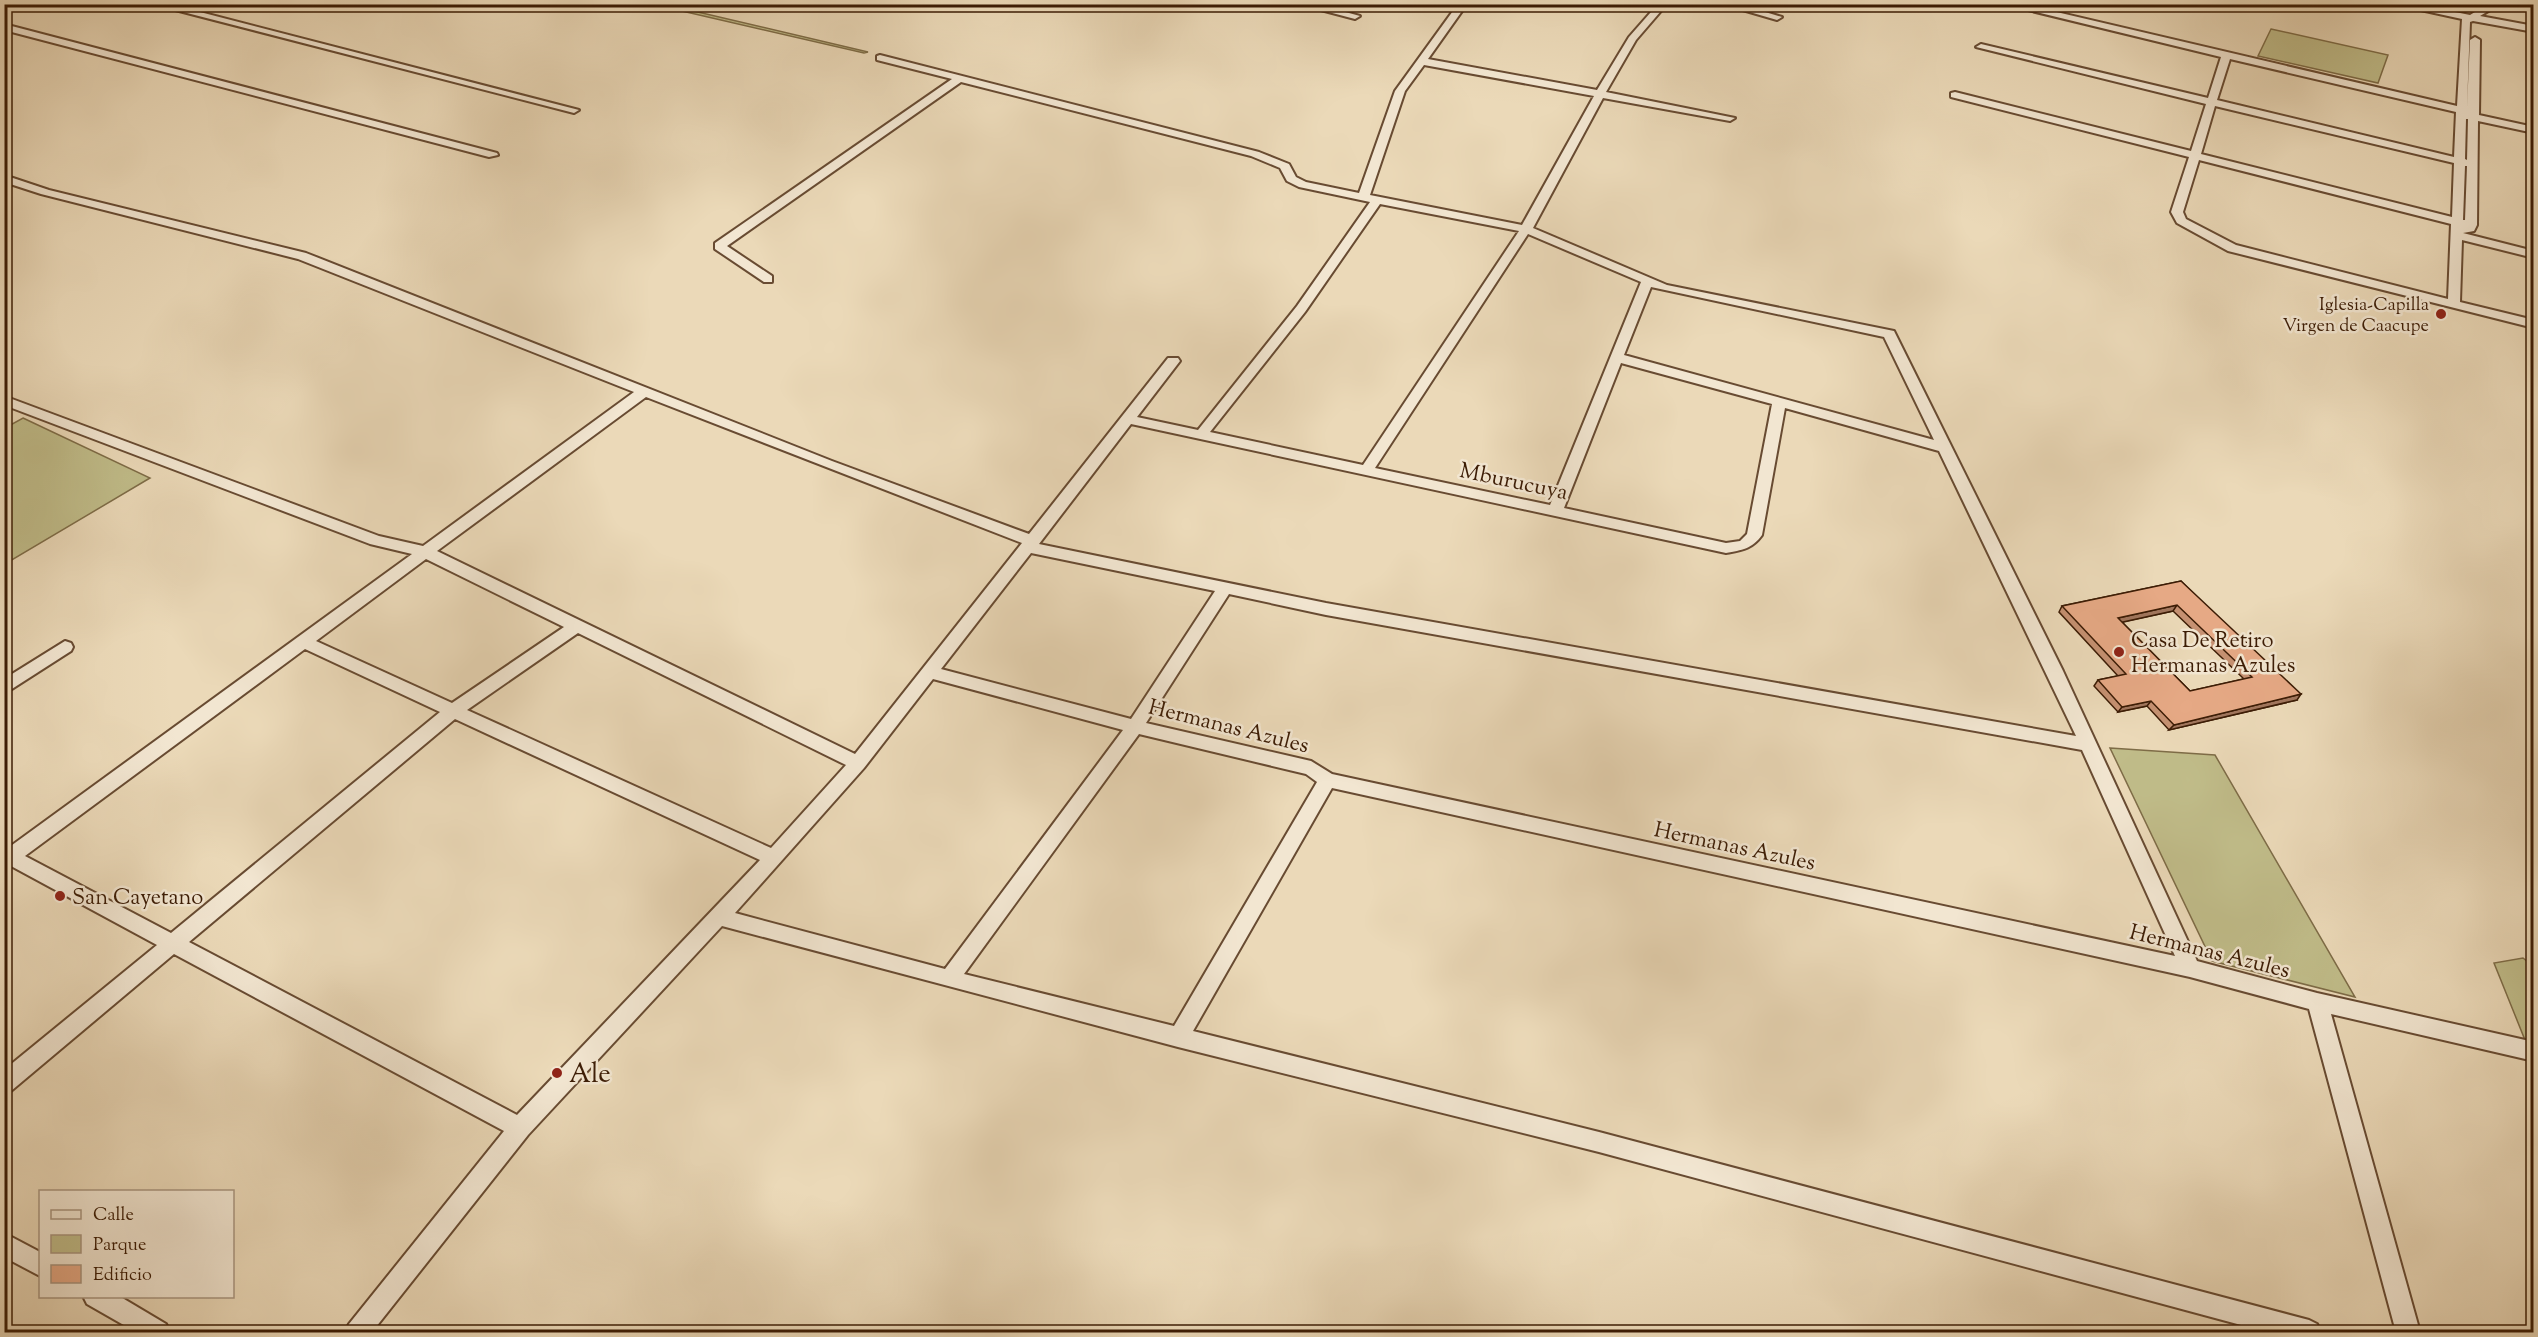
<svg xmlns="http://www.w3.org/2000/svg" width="2538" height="1337" font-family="'Sorts Mill Goudy',serif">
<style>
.green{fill:#c0bc89;stroke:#7e6c47;stroke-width:1.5}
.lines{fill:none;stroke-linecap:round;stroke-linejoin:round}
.minor-casing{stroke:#684b32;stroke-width:4}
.minor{fill:#f2e6d1;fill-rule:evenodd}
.wall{fill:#c69172;stroke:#3c1c05;stroke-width:1.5;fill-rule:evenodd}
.shaded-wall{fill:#a1765d;stroke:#3c1c05;stroke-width:1.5}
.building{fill:#e6a985;stroke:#3c1c05;stroke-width:1.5;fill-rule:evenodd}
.poi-dot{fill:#8f2418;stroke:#f2e6d1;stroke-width:2}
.labels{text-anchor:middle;stroke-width:5;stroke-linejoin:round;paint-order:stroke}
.far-poi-label{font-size:18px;fill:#3c1c05;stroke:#f2e6d1;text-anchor:end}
.street-label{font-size:22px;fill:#3c1c05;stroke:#f2e6d1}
.poi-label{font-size:22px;fill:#3c1c05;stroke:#f2e6d1;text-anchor:start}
.near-poi-label{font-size:27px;fill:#3c1c05;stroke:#f2e6d1;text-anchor:start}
</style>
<rect width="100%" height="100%" fill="#ebd9b8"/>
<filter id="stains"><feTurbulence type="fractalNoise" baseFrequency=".00333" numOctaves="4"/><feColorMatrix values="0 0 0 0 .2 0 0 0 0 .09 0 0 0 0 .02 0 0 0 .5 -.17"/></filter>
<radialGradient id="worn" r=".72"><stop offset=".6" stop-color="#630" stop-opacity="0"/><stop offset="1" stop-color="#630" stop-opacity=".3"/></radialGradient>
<g class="green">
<polygon points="656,5 668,5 868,52 864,53"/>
<polygon points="2271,29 2388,55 2378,83 2258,56"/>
<polygon points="23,418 150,478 5,564 5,428"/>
<polygon points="2110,748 2215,755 2355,997 2212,961"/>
<polygon points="2523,958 2533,966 2533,1042 2525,1040 2494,963"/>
</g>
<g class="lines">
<g class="minor-casing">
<g id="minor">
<polygon points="152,4 169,4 579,110 574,113"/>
<polygon points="1298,4 1316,4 1360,16 1355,19"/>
<path d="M1458,4H1467L1428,59L1597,90L1629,37L1658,4H1667L1636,40L1606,92L1735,118L1730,121L1603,98L1533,228L1667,285L1894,331L2063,671L2197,961L2317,993L2534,1042V1061L2331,1014L2420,1332H2396L2309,1009L2190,977L1332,788L1193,1031L1599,1132L2309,1320L2317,1324L2321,1332H2267L1599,1152L1178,1047L722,926L528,1135L372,1332H345L349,1324L504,1131L174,954L11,1091L4,1094V1070L157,945L11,866L4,869V847L8,848L412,554L370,544L4,405V396L379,536L423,546L634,392L298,259L41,194L4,182V175L49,190L306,253L832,461L1029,534L1168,358H1178L1180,361L1137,417L1198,430L1297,306L1370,202L1299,187L1287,181L1280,168L1251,156L961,82L727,246L772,276V282H764L715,249V243L952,79L877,60V56L880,55L1259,152L1289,164L1296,177L1306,182L1359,193L1395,91ZM1424,65L1594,96L1522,225L1370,195L1405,91ZM1380,204L1519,231L1363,465L1210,432L1305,312ZM1528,234L1641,282L1550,505L1375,468ZM1651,287L1884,337L1934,440L1624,355ZM1621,363L1772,404L1747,534L1740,541L1726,543L1564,508ZM646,397L1022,543L855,754L437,551ZM1785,408L1939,451L2076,736L1326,603L1039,544L1131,424L1726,553C1742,550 1752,549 1762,535ZM1031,553L1215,591L1131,719L941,669ZM426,559L564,627L452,703L316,641ZM1229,594L1326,615L2082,750L2175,956L1332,774L1311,761L1146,723ZM578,633L846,765L771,848L467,710ZM305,649L440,712L171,933L25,856ZM933,679L1123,730L945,969L735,913L864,768ZM455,719L760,860L517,1115L189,942ZM1139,734L1306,774L1317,782L1174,1026L964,974Z"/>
<polygon points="1722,4 1739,4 1782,17 1777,20"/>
<path d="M2022,4L2457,106L2462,19L2393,4H2415L2470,15L2488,4H2500L2480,16L2534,26V32L2473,21L2470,22L2467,108L2470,40L2475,37L2480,40L2479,115L2534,127V133L2478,121L2477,225L2474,231L2463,233L2534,251V258L2462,240L2460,302L2534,320V328L2228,251L2177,223L2171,212L2189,157L1951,97V93L1955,92L2191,151L2206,104L1976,47L1981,44L2208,98L2221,57L2007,5ZM2230,59L2456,112L2454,157L2217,100ZM2215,106L2454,163L2452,217L2201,154ZM2466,119H2468L2467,160L2465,159ZM2199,160L2451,224L2448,299L2236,245L2186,219L2183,212ZM2465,166H2467L2465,220H2463Z"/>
<polygon points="4,24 497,153 498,155 489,157 4,30"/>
<polygon points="65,641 71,643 73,647 71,651 4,694 4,679"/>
<polygon points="4,1233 40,1252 40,1276 4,1257"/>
<polygon points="83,1296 119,1296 166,1324 170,1332 136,1332 87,1304"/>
</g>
</g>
<use href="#minor" class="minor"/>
</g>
<path class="wall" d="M2181,581L2297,700L2169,730L2147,706L2118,712L2094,686L2098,680L2118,676L2059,612L2062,606ZM2173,611L2244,679L2190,691L2122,622Z"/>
<g class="shaded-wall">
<polygon points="2177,605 2173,611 2114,624 2118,618"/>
<polygon points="2301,694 2297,700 2169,730 2174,725"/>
<polygon points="2151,701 2147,706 2118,712 2122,707"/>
</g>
<path class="building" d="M2181,581L2301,694L2174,725L2151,701L2122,707L2098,680L2126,674L2062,606ZM2177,605L2252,677L2190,691L2118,618Z"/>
<g class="poi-dot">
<circle cx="2441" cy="314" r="6"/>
<circle cx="2119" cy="652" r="6"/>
<circle cx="60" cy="896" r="6"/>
<circle cx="557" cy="1073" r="6"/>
</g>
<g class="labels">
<g class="far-poi-label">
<text x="2429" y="310">Iglesia-Capilla<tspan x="2429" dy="21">Virgen de Caacupe</tspan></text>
</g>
<g class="street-label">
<text transform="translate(1514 480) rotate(12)" y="8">Mburucuya</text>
<text transform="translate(1229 725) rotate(14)" y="8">Hermanas Azules</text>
<text transform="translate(1735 845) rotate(12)" y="8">Hermanas Azules</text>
<text transform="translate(2210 950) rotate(14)" y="8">Hermanas Azules</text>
</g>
<g class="poi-label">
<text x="2131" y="647">Casa De Retiro<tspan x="2131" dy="25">Hermanas Azules</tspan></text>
<text x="72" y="904">San Cayetano</text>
</g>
<g class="near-poi-label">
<text x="569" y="1082">Ale</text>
</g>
</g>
<rect width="2538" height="1337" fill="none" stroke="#ebd9b8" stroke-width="24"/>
<rect x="6" y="6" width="2526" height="1325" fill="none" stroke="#3c1c05" stroke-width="3"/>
<rect x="12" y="12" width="2514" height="1313" fill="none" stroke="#3c1c05" stroke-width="1.5"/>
<rect x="39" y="1190" width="195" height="108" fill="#f2e6d1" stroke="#a9957f" stroke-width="1.5"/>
<rect x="51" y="1210" width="30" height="9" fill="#f2e6d1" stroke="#a9957f" stroke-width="1.5"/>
<text x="93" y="1220" font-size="18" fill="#3c1c05">Calle</text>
<rect x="51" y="1235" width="30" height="18" fill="#c0bc89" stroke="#a9957f" stroke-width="1.5"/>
<text x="93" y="1250" font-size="18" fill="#3c1c05">Parque</text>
<rect x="51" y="1265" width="30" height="18" fill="#e6a985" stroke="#a9957f" stroke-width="1.5"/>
<text x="93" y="1280" font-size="18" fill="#3c1c05">Edificio</text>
<rect width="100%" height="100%" filter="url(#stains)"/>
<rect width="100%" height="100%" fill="url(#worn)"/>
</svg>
